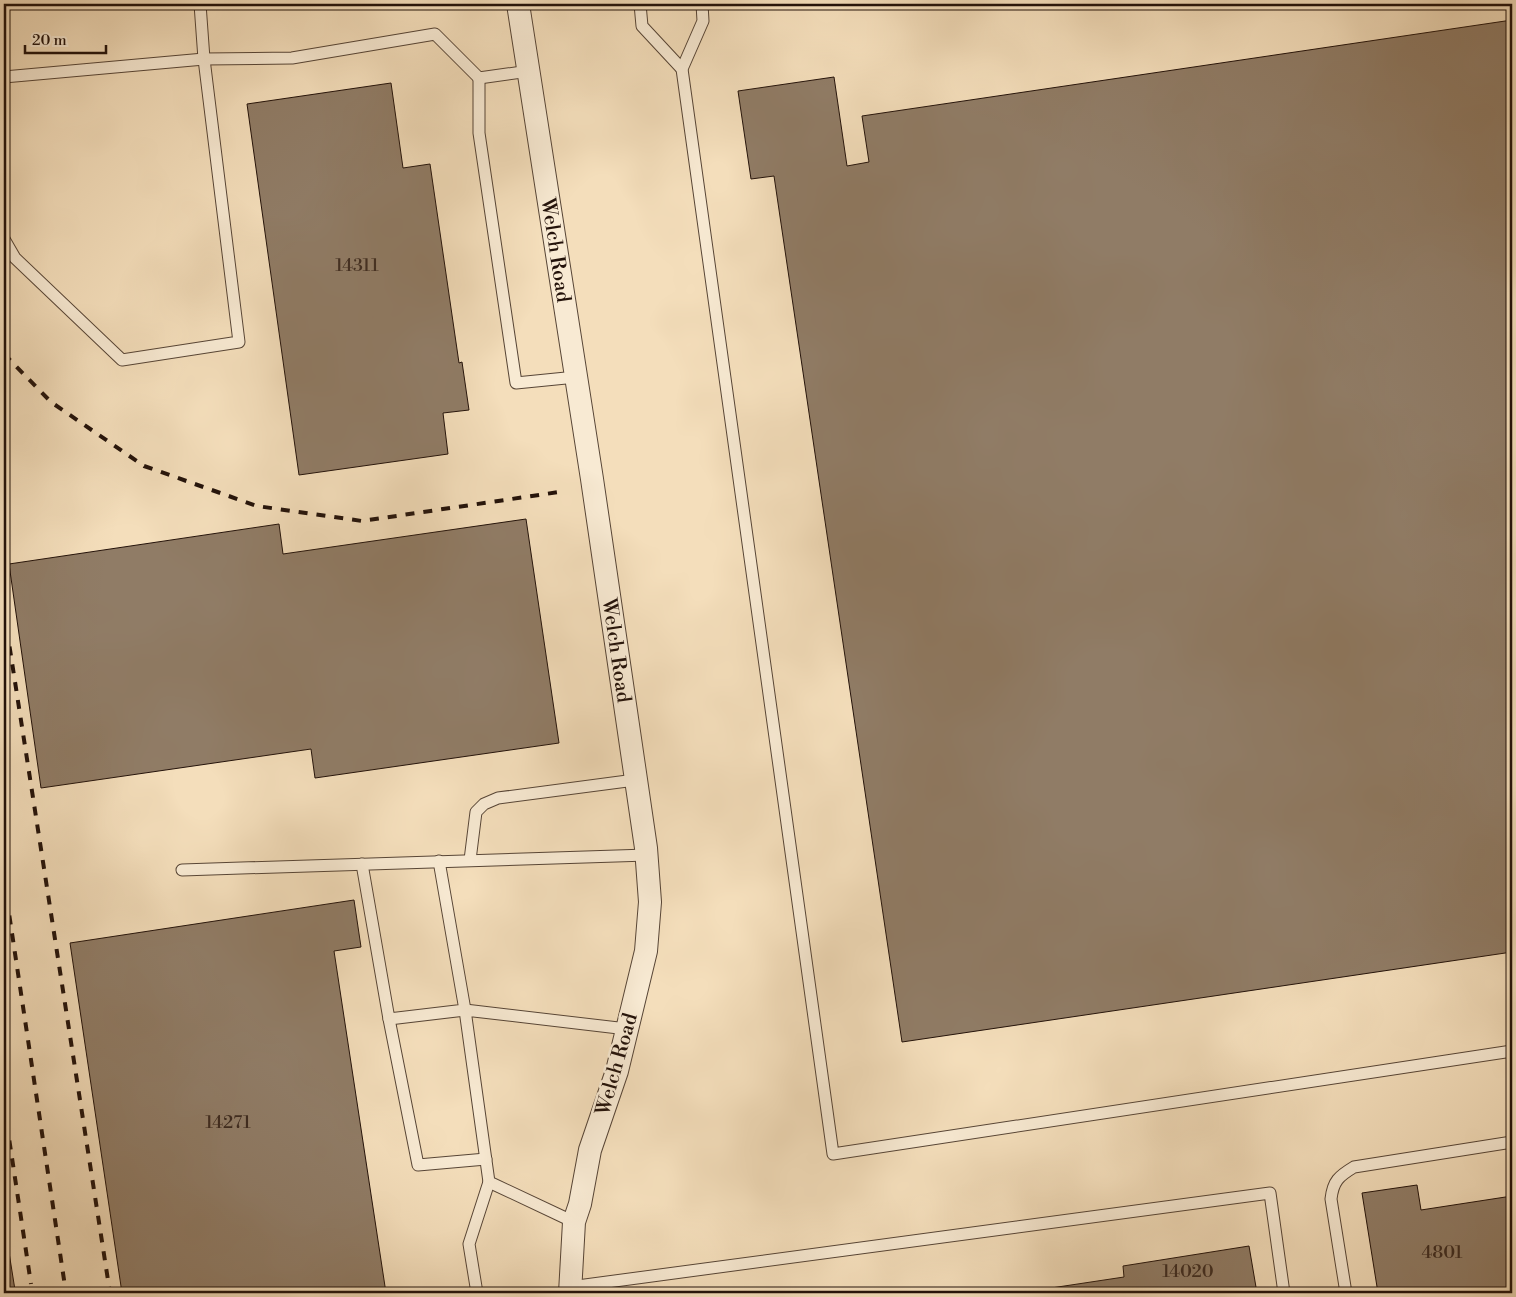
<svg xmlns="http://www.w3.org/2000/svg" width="1516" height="1297" font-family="'Libre Bodoni',serif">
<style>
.building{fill:#907c66;stroke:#23120a}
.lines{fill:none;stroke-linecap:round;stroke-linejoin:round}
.lane-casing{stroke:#574536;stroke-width:13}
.street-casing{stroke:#574536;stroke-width:24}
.lane{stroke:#f8ead3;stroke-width:11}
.street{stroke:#f8ead3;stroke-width:22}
.rail{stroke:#23120a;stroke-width:4;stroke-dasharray:9 9;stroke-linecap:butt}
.labels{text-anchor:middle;stroke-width:5;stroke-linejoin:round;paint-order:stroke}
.number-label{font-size:18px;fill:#3e2c21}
.street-label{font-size:20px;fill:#23120a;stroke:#f8ead3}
</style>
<rect width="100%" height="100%" fill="#f4debb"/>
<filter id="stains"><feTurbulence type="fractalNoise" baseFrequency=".004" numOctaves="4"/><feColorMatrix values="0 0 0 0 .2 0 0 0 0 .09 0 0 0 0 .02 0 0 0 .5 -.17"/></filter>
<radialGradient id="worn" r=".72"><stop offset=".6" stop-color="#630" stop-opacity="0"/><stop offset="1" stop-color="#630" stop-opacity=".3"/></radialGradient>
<g class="building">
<polygon points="1512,20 1512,952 902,1042 774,176 751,179 738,91 834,77 847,166 869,162 862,116"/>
<polygon points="391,83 403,168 430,164 459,363 462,362 469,410 443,413 448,454 299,475 247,104"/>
<polygon points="526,519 559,743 315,778 311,749 41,788 9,564 279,524 283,554"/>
<polygon points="354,900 361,947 334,951 386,1293 122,1293 70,943"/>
<polygon points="1417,1185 1421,1210 1512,1196 1512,1293 1378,1293 1362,1193"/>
<polygon points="4,1221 15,1290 15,1293 4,1293"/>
<polygon points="1249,1246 1257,1293 1018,1293 1124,1277 1123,1266"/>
</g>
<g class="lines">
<g class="lane-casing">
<g id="lane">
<polyline points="640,4 642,26 682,69"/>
<polyline points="702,4 703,21 682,69 833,1154 1512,1051"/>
<polyline points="4,77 204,59 292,58 435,34 479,78 529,71"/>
<polyline points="479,78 479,133 516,383 576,377"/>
<polyline points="4,239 15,258 122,360 239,342 204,59 200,4"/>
<polyline points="470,860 476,812 484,804 498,798 635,780"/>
<polyline points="362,864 389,1019 465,1010 439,861"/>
<polyline points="182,870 647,855"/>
<polyline points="389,1019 418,1165 486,1159"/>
<polyline points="574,1222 489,1182 465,1010 627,1029"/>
<polyline points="570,1287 1270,1193 1284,1293"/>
<polyline points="477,1293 469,1244 489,1182"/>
<path d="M1346,1293L1331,1199C1333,1181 1339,1176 1354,1167L1512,1142"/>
</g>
</g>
<g class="street-casing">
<g id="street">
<path id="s1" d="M518,4L592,479L646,848L650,902L646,951L617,1071L590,1150L580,1204L574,1222L570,1293"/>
</g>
</g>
<use href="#lane" class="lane"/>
<use href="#street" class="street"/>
<g class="rail">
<polyline points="4,354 51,402 144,466 257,506 362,521 559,492"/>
<polyline points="4,611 110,1293"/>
<polyline points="4,880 66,1293"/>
<polyline points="4,956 5,923"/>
<polyline points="4,1105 31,1284"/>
</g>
</g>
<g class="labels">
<g class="number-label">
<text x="357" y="271">14311</text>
<text x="228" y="1128">14271</text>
<text x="1442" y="1258">4801</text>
<text x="1188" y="1277">14020</text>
</g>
<g class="street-label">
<text dy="7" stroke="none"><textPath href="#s1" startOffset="249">Welch Road</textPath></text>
<text dy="7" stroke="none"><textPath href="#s1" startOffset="654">Welch Road</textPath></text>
<text transform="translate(616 1064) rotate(-74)" y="7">Welch Road</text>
</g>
</g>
<rect width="1516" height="1297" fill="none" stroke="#f4debb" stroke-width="20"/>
<rect x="5" y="5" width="1506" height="1287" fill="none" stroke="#23120a" stroke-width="2.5"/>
<rect x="10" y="10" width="1496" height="1277" fill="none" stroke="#23120a"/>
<path d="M25 45v8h81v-8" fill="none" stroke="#23120a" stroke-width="2.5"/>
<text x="32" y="45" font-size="15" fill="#23120a" stroke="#f8ead3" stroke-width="4" paint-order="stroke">20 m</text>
<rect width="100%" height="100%" filter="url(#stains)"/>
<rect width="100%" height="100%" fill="url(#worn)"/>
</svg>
